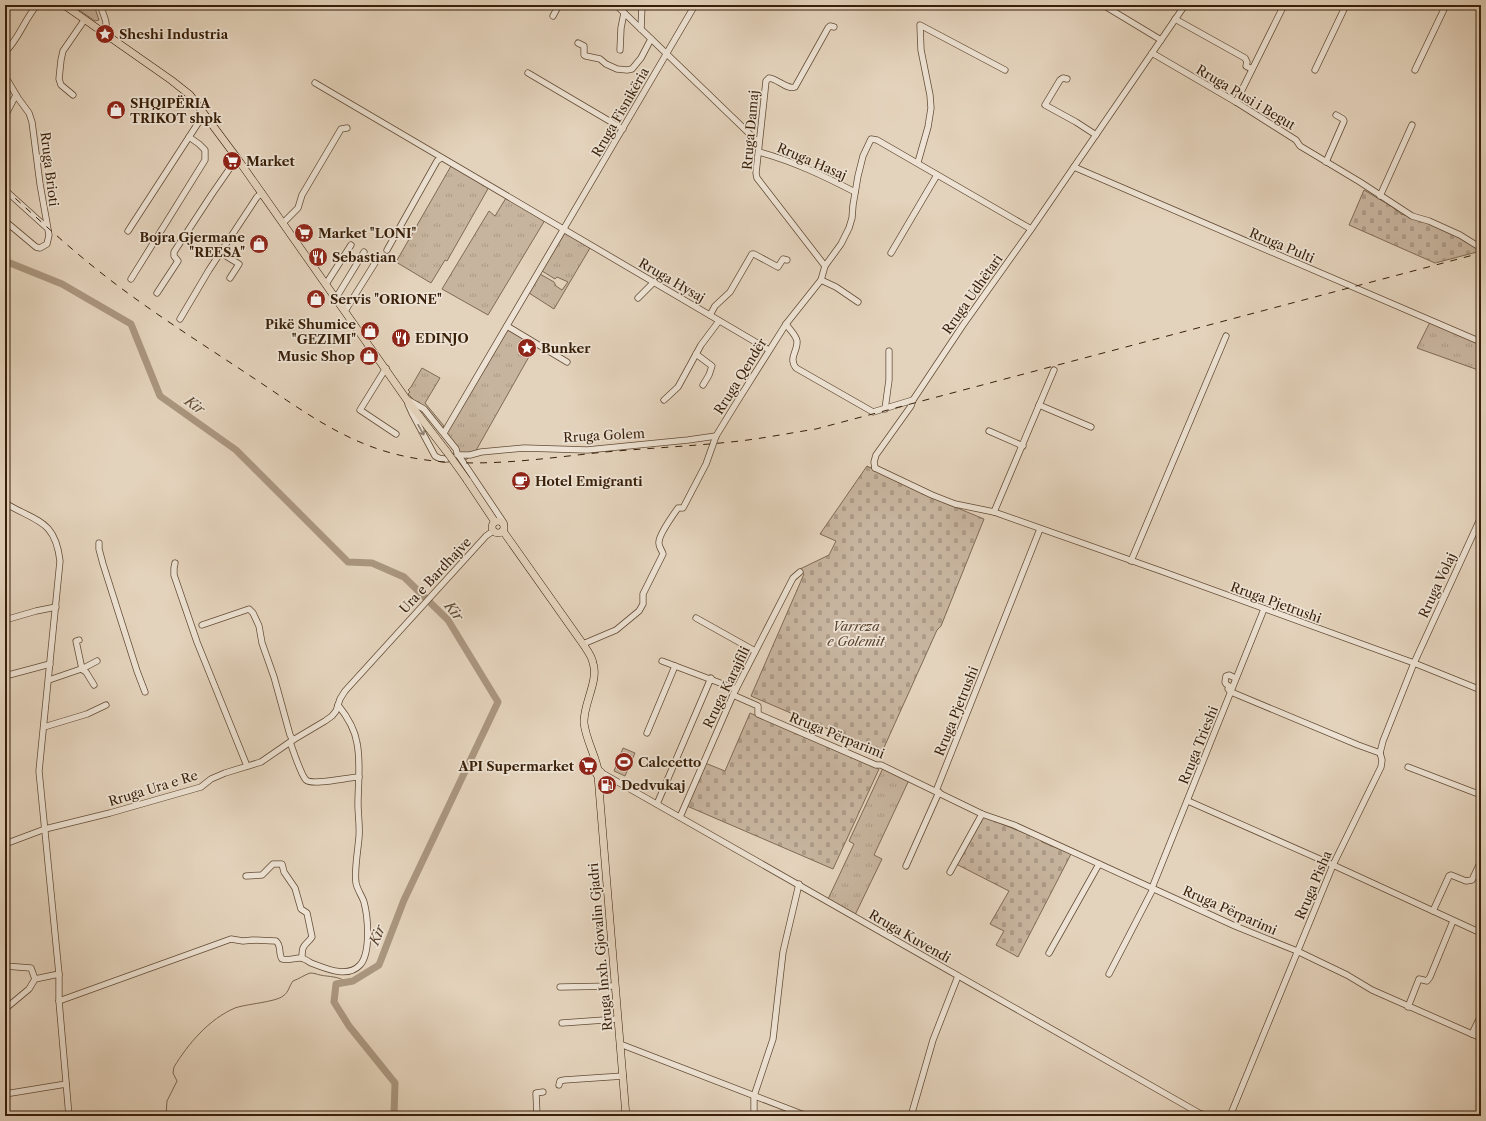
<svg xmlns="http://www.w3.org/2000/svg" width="1486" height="1121" font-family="'Libre Caslon Text',serif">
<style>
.grass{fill:url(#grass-tufts);stroke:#806a54}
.cemetery{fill:url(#cemetery-stones);stroke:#806a54}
.park{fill:#c7b49e;stroke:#806a54}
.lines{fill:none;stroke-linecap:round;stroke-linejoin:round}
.stream{stroke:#7c6650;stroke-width:1}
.river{stroke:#aa967f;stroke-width:7}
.minor-casing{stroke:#634c36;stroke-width:7}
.major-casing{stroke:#381f09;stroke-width:8}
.minor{stroke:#ede2d3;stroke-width:5.5}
.major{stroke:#e4d3bc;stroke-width:7}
.rail{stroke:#381f09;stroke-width:1;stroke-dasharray:7 7;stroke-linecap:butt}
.major-bridge-casing{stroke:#381f09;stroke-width:8;stroke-linecap:butt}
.major-bridge{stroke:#e4d3bc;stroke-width:7}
.oneway{stroke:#92806e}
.labels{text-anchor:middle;stroke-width:3.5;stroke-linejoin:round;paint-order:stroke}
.poi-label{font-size:13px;font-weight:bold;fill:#381f09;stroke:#ede2d3;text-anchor:start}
.street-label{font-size:13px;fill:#381f09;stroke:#ede2d3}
.park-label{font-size:13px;font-style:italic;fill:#5c442e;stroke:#ede2d3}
.water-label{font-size:14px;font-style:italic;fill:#604932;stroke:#ede2d3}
</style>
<defs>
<pattern id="grass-tufts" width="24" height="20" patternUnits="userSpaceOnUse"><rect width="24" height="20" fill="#c7b49e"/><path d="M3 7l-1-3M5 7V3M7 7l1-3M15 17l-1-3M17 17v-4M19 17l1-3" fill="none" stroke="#ac9a87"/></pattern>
<pattern id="cemetery-stones" width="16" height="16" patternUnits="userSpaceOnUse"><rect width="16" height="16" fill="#c7b49e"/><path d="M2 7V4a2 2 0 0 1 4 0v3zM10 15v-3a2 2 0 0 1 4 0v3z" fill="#ac9a87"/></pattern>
</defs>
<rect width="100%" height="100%" fill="#e4d3bc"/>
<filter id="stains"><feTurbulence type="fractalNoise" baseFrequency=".005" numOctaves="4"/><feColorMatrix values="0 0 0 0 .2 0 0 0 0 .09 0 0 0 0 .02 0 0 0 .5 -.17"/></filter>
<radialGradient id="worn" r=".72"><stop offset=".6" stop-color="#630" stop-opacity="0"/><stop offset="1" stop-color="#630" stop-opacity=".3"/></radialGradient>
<g class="grass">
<polygon points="451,166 489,187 447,261 445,260 431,283 396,262"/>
<polygon points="506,198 545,220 488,315 442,289 489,211 495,216"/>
<polygon points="565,233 590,248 554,309 529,293 540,274 554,282 556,286 562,290 568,282 557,277 555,279 542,271"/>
<polygon points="1430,322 1481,343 1481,371 1417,348"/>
<polygon points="509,330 535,346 474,454 464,461 447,435 447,432 507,331"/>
<polygon points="422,368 440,378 425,403 444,426 443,428 419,402 412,400 413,399 408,394 410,392 408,390 411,387"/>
<polygon points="883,768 909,780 874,855 882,859 855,915 828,899 854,844 849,841"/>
</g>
<g class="cemetery">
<polygon points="1364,190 1391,206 1401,214 1416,218 1460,238 1464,241 1481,250 1481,251 1435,263 1349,225"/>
<polygon points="867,466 938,500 984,519 941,626 937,630 882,752 751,696 804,574 799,571 800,569 829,555 836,541 820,534"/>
<polygon points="750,713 879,769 833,869 687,806 705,763 725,771"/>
<polygon points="982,816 1039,839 1042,842 1071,854 1018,957 996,945 1004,931 990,924 1009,891 956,864"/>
</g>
<g class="park">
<polygon points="72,5 94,5 99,20 95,21"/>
<polygon points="623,748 635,753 625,776 614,771"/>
</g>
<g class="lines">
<path class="stream" d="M166,1116L167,1101L177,1081L173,1073L174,1067C188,1044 209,1019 235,1008C246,1004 276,1002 283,996C289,992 289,986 293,981C299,979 304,975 310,973C314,973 316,974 320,975C330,977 338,976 347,982"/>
<polyline class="river" points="5,261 62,284 131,324 160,396 236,450 348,562 372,563 404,577 448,620 498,702 404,900 379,965 353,981 336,984 334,1002 349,1026 395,1083 394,1116"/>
<g class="minor-casing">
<g id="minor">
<path d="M100,5C103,14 109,24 105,34"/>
<polyline points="616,5 758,142"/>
<polyline points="1103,5 1161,40"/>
<polyline points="553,16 559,5"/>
<polyline points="1175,19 1245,58 1247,62 1246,66 1252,69"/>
<polyline points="641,29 642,5"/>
<polyline points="578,43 584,46 584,55 586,56 600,59 606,64 617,69 627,70 632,69 641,58 651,39"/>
<polyline points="620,50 621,28 624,13"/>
<path d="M5,52C19,39 24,20 37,5"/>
<polyline points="1152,53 1236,102 1296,140 1300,146 1360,182 1412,216 1429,221 1460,235 1481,248"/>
<polyline points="1315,70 1346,5"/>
<polyline points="1415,70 1446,5"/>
<polyline points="528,73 623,129"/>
<polyline points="5,76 18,98 29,113 32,122 40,184 49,235 47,244 40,248 36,247 5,221"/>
<polyline points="1067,79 1063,78 1060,80 1045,105 1076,122 1096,135"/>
<polyline points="315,83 769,350"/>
<polyline points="73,95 61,85 59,79 61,60 63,51 83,22 86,21"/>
<polyline points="1236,102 1284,5"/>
<polyline points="5,116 16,95"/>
<path d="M759,152C793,161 824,176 855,192"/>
<polyline points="5,157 6,158"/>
<polyline points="918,162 928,127 931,108 930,95 921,50 920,25 1005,70"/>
<polyline points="1326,162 1344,121 1343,119 1336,115"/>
<polyline points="1074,167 1481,342"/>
<polyline points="5,190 46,227"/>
<polyline points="1380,196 1412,125"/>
<polyline points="283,223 298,208 302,195 341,129 347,128"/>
<polyline points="128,231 204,114"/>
<polyline points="387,250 437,161 441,158"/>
<polyline points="221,253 239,264 230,278"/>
<polyline points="891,253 937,175"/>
<path d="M825,266L757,178L756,173L766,81L769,78C778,79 787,90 795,87L828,28L830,26L834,27"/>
<polyline points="131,279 205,160 205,150 199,144 189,137"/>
<polyline points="821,280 836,287 858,302"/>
<polyline points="326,284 351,245"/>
<polyline points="157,293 178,261 174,256 174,252 212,194 237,158"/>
<polyline points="336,298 364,252"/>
<polyline points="638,298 654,282"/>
<polyline points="345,311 375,263"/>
<polyline points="710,315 715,306 730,292 752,254 754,254 778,267 783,259 787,260"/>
<polyline points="180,319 209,270 257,197 262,193"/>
<path d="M786,324C789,329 796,335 797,341C798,351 788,358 796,368L873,412L913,400"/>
<polyline points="507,326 567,362"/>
<polyline points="696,354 712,366 709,375 703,385"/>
<polyline points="386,368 360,410 396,434"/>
<polyline points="408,400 424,409 456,449 457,453 504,523"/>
<polyline points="664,400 678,387 701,345 719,321"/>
<path d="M408,404L412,413L435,456C441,460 447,460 453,457"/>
<polyline points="1039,405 1091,427"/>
<polyline points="885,409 889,380 889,351"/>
<polyline points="989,431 1023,446"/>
<polyline points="444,433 695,5"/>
<polyline points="458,455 470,455 481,452 524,448 587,450 688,440 716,436"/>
<polyline points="875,468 932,495 955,504 994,512 1161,571 1414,663 1481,690"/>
<polyline points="875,468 874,462 876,455 911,406 913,400 963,325 1032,228 1185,5"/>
<path d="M5,503C36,522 55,519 60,561L39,771L59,974V1001L69,1116"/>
<polyline points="994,512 1054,370"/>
<polyline points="99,543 99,549 103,564 137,671 145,692"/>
<polyline points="1131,561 1226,336"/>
<polyline points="175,563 174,568 174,575 197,642 247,766"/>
<polyline points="696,618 755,651"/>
<polyline points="5,620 36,611 56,607"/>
<polyline points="202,625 249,609 253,613 259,626 262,643 274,677 290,735 293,740"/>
<polyline points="79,640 76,641 82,669 97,661"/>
<path d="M583,644L616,630L639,611L643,604V594L663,554C662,550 658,546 659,542C659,535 673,515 678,508H683L706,464L716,436L735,405L786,324L821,280L825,266L841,244L849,228L852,218L853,205L858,176L863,156L871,139L877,140L1031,229"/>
<polyline points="662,661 736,689"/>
<polyline points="5,676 50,664"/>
<polyline points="1233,677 1229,675 1226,676 1225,682 1226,684 1229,686 1228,689 1231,692 1358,745 1380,753"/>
<polyline points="49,680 81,669 86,672 94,685"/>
<polyline points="733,695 758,706 758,714 876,765 881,765 982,814 1014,825 1235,926 1297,951 1347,975 1372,990 1481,1038"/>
<polyline points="44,727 87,714 106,705"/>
<polyline points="647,733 675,666"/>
<path d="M290,742C293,750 301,775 306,780C313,786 349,777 359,777"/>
<polyline points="1408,767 1481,795"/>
<polyline points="602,773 1199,1113 1208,1116"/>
<polyline points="936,791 1040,529"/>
<polyline points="1188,801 1333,865 1481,933"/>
<polyline points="657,804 711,678"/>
<polyline points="680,817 733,695 793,578 800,572"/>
<polyline points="5,844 45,829 110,813 201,787 211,779 225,773 261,762 293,740 325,721 332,716 336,711 340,699 345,691 486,536 493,531"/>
<polyline points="906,866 939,792"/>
<polyline points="950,872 982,814"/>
<path d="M246,876L262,875L273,864H282L284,872L295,888L301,909L307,913L312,937C305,947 302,943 302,958"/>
<polyline points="1152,888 1264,609"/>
<polyline points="1433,911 1449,876 1451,875 1466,881 1472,880 1481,861"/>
<polyline points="1049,953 1099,864"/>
<polyline points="5,966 31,968 35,979"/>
<polyline points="1109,974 1153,889"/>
<polyline points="560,987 615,986"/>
<path d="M59,1001L231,939L243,941L253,940L276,941C282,946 278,954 282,959C288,961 294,958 300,958C303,958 308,961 311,963C325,968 347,979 360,965C371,953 368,917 364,902C362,896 357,889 356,883C354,871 358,850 359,837C360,826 358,815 358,804C358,784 361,763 357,743C355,730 346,715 338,705"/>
<polyline points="1408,1007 1419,979 1427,981 1430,977 1453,921"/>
<polyline points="5,1009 29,989 35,979 59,974"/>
<polyline points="562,1023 618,1019"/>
<polyline points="1472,1034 1481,1015"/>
<polyline points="620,1044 807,1116"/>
<polyline points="559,1085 560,1081 564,1080 623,1076"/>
<polyline points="5,1094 66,1084"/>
<polyline points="537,1116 536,1093 543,1092"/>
<polyline points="754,1116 754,1096 773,1039 783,952 799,884"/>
<polyline points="911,1116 933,1040 958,976"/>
<polyline points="1230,1116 1333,865 1381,767 1382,760 1380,753 1383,741 1414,663 1481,517"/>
</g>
</g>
<g class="major-casing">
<g id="major">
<polyline points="64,5 171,80 190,95 237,158 407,400 447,452"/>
<polyline points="467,480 495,522"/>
<circle cx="498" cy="527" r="6"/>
<path d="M503,531L583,644C587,650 592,656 593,663C599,681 583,704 584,723C586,740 595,754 598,770L596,773L597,775L600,776L601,772L598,770"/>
<polyline points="598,776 626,1116"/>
</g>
</g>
<use href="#minor" class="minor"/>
<use href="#major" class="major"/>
<path class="rail" d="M5,189C36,217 67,246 100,272C148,310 201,343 252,377C299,408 343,442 399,455C466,471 537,459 605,452C650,448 695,446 740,441C765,438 790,433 816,429L1481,253"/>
<g class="major-bridge-casing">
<polyline id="major-bridge" points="447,452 467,480"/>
</g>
<use href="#major-bridge" class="major-bridge"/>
</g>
<defs><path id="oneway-shaft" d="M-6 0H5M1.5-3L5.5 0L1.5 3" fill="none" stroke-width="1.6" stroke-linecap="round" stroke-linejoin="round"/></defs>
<use class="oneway" href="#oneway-shaft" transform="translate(421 430) rotate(61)"/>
<defs>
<g id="sight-disc" transform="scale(1)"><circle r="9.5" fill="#8f2418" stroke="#ede2d3"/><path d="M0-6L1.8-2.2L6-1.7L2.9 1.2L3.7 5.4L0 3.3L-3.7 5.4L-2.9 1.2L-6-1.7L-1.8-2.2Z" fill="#fff"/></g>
<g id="shop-disc" transform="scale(1)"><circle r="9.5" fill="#8f2418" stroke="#ede2d3"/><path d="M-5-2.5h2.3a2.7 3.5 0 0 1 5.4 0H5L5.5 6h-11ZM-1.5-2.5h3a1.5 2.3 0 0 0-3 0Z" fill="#fff"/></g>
<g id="supermarket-disc" transform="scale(1)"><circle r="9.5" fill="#8f2418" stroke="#ede2d3"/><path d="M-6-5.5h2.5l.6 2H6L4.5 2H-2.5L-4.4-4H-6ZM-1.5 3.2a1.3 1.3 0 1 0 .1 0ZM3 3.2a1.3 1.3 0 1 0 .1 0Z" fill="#fff"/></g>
<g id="restaurant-disc" transform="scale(1)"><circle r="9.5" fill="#8f2418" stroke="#ede2d3"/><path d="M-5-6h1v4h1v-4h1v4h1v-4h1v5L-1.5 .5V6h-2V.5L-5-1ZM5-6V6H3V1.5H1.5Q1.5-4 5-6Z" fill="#fff"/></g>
<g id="cafe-disc" transform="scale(1)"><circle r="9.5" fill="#8f2418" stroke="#ede2d3"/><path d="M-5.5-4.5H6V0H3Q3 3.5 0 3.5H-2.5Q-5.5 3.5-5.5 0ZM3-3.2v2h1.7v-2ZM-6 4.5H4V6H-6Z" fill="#fff"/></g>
<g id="stadium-disc" transform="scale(1)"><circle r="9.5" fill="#8f2418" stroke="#ede2d3"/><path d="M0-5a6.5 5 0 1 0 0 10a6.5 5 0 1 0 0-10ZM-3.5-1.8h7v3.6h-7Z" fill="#fff"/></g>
<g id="fuel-disc" transform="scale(1)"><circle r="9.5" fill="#8f2418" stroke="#ede2d3"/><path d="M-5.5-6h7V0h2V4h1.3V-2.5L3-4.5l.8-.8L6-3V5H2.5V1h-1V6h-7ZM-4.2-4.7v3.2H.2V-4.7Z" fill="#fff"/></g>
</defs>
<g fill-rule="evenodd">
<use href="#sight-disc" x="105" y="34"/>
<use href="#shop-disc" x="116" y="110"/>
<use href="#supermarket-disc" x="232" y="161"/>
<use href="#supermarket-disc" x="304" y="233"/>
<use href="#shop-disc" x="259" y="244"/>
<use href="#restaurant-disc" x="318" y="257"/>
<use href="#shop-disc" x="316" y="299"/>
<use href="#shop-disc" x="370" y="331"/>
<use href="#restaurant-disc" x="401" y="338"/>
<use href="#sight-disc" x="527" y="348"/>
<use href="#shop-disc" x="369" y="356"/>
<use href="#cafe-disc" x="521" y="481"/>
<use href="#stadium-disc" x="624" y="762"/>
<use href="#supermarket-disc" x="588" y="766"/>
<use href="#fuel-disc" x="607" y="785"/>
</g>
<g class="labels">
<g class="poi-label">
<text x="119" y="39">Sheshi Industria</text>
<text x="130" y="108">SHQIPËRIA<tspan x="130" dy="15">TRIKOT shpk</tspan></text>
<text x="246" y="166">Market</text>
<text x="318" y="238">Market "LONI"</text>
<text x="245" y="242" text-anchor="end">Bojra Gjermane<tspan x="245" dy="15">"REESA"</tspan></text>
<text x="332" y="262">Sebastian</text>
<text x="330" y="304">Servis "ORIONE"</text>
<text x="356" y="329" text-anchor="end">Pikë Shumice<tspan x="356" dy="15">"GEZIMI"</tspan></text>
<text x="415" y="343">EDINJO</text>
<text x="541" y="353">Bunker</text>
<text x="355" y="361" text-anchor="end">Music Shop</text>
<text x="535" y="486">Hotel Emigranti</text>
<text x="638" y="767">Calccetto</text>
<text x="574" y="771" text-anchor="end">API Supermarket</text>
<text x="621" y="790">Dedvukaj</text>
</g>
<g class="street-label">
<text transform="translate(1246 97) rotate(31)" y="5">Rruga Pusi i Begut</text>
<text transform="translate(620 112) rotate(-60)" y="5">Rruga Fisnikëria</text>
<text transform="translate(750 130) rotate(-85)" y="5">Rruga Damaj</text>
<text transform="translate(812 161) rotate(23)" y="5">Rruga Hasaj</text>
<text transform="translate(50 169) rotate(83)" y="5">Rruga Brioti</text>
<text transform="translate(1282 245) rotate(23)" y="5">Rruga Pulti</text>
<text transform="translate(672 280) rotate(30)" y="5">Rruga Hysaj</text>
<text transform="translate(972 294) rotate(-55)" y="5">Rruga Udhëtari</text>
<text transform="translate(740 376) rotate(-58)" y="5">Rruga Qendër</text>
<text transform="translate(604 435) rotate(-3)" y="5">Rruga Golem</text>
<text transform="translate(435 575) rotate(-47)" y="5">Ura e Bardhajve</text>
<text transform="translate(1437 585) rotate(-65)" y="5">Rruga Volaj</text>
<text transform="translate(1276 602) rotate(20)" y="5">Rruga Pjetrushi</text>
<text transform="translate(726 687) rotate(-64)" y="5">Rruga Karajfili</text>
<text transform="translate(956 711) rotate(-68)" y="5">Rruga Pjetrushi</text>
<text transform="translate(837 735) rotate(22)" y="5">Rruga Përparimi</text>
<text transform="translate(1198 745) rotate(-68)" y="5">Rruga Trieshi</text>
<text transform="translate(153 788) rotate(-17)" y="5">Rruga Ura e Re</text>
<text transform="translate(1313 885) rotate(-67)" y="5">Rruga Pisha</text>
<text transform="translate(1230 910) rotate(24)" y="5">Rruga Përparimi</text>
<text transform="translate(910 936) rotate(30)" y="5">Rruga Kuvendi</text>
<text transform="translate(600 947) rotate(-95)" y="5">Rruga Inxh. Gjovalin Gjadri</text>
</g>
<g class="park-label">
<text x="856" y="631">Varreza<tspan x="856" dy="15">e Golemit</tspan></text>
</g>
<g class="water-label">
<text transform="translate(195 405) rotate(35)" y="5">Kir</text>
<text transform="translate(454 611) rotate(51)" y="5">Kir</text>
<text transform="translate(377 935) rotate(-69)" y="5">Kir</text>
</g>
</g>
<rect width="1486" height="1121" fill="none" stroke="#e4d3bc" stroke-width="20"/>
<rect x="6" y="6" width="1474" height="1109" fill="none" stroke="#381f09" stroke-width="2"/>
<rect x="10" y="10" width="1466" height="1101" fill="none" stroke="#381f09"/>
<rect width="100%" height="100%" filter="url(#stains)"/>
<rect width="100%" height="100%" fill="url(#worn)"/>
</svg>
